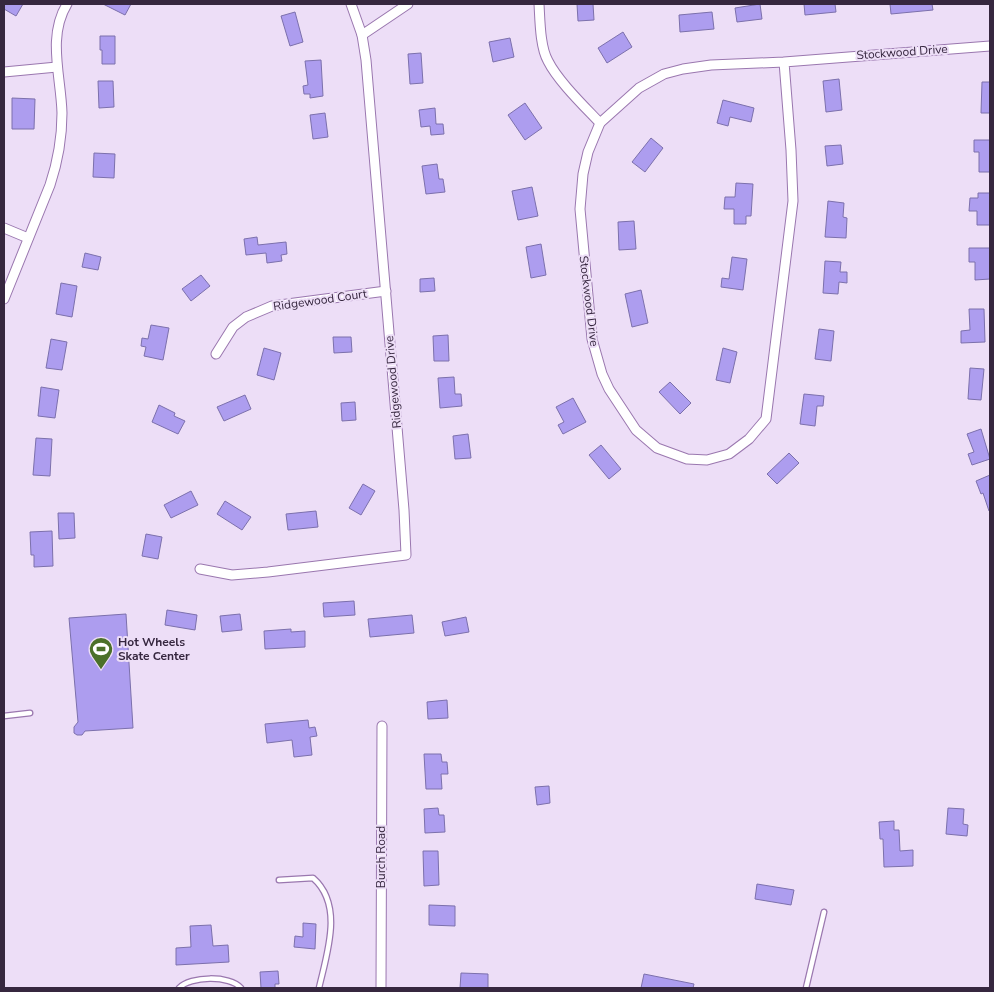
<svg xmlns="http://www.w3.org/2000/svg" width="994" height="992" font-family="'Nunito Sans',sans-serif">
<style>
.building{fill:#ad9def;stroke:#7c70ac}
.lines{fill:none;stroke-linecap:round;stroke-linejoin:round}
.lane-casing{stroke:#9a77af;stroke-width:7}
.street-casing{stroke:#9a77af;stroke-width:11}
.lane{stroke:#fff;stroke-width:4.5}
.street{stroke:#fff;stroke-width:9}
.labels{text-anchor:middle;stroke-width:4;stroke-linejoin:round;paint-order:stroke}
.street-label{font-size:12px;fill:#36273f;stroke:#eddef7}
.poi-label{font-size:12px;font-weight:bold;fill:#36273f;stroke:#eddef7;text-anchor:start}
</style>
<rect width="100%" height="100%" fill="#eddef7"/>
<g class="building">
<polygon points="4,4 23,4 16,16 4,9"/>
<polygon points="103,4 131,4 125,15"/>
<polygon points="577,4 593,4 594,20 578,21"/>
<polygon points="760,4 762,19 737,22 735,8"/>
<polygon points="804,4 835,4 836,12 805,15"/>
<polygon points="890,4 932,4 933,10 891,14"/>
<polygon points="295,12 303,42 290,46 281,16"/>
<polygon points="712,12 714,29 680,32 679,15"/>
<polygon points="623,32 632,47 607,63 598,48"/>
<polygon points="100,36 115,36 115,64 102,64 102,50 100,50"/>
<polygon points="510,38 514,57 493,62 489,42"/>
<polygon points="421,53 423,83 410,84 408,54"/>
<polygon points="321,60 323,96 310,98 310,94 304,94 303,86 308,85 305,61"/>
<polygon points="839,79 842,110 826,112 823,81"/>
<polygon points="98,81 113,81 114,107 99,108"/>
<polygon points="982,82 990,82 990,113 981,113"/>
<polygon points="12,98 35,99 34,129 12,129"/>
<polygon points="723,100 754,108 751,122 730,117 728,126 717,123"/>
<polygon points="525,103 542,128 525,140 508,115"/>
<polygon points="435,108 436,124 443,124 444,134 431,135 430,126 421,127 419,110"/>
<polygon points="325,113 328,137 313,139 310,115"/>
<polygon points="651,138 663,148 645,172 632,162"/>
<polygon points="974,140 990,140 990,172 979,172 979,152 974,152"/>
<polygon points="841,145 843,164 827,166 825,146"/>
<polygon points="94,153 115,154 114,178 93,177"/>
<polygon points="437,164 439,179 443,179 445,192 426,194 422,166"/>
<polygon points="736,183 753,184 751,216 746,216 746,224 734,224 734,209 724,209 725,197 735,197"/>
<polygon points="532,187 538,216 518,220 512,191"/>
<polygon points="978,193 990,193 990,225 977,225 977,211 969,211 970,198 978,198"/>
<polygon points="828,201 844,203 843,217 847,218 846,238 825,237"/>
<polygon points="634,221 636,249 619,250 618,222"/>
<polygon points="257,237 258,245 286,242 287,254 281,255 282,261 267,263 266,253 246,255 244,239"/>
<polygon points="541,244 546,275 531,278 526,247"/>
<polygon points="969,248 990,248 990,279 975,280 975,262 969,262"/>
<polygon points="85,253 101,257 98,270 82,267"/>
<polygon points="732,257 747,259 743,290 721,287 722,278 729,279"/>
<polygon points="825,261 841,262 840,272 847,272 847,283 839,282 838,294 823,293"/>
<polygon points="201,275 210,286 191,301 182,289"/>
<polygon points="434,278 435,291 420,292 420,279"/>
<polygon points="61,283 77,286 72,317 56,314"/>
<polygon points="641,290 648,323 632,327 625,294"/>
<polygon points="969,309 984,309 985,342 961,343 961,331 970,330"/>
<polygon points="151,325 169,328 163,360 144,356 146,347 141,346 142,338 148,339"/>
<polygon points="819,329 834,331 831,361 815,359"/>
<polygon points="448,335 449,361 434,361 433,336"/>
<polygon points="333,337 351,337 352,352 334,353"/>
<polygon points="51,339 67,342 62,370 46,368"/>
<polygon points="264,348 281,353 274,380 257,375"/>
<polygon points="723,348 737,352 730,383 716,380"/>
<polygon points="970,368 984,369 981,400 968,399"/>
<polygon points="454,377 455,394 461,394 462,406 440,408 438,378"/>
<polygon points="670,382 691,403 680,414 659,392"/>
<polygon points="41,387 59,390 55,418 38,416"/>
<polygon points="804,394 824,396 823,406 817,406 815,426 800,424"/>
<polygon points="245,395 251,409 224,421 217,407"/>
<polygon points="573,398 586,422 563,434 558,425 564,422 556,407"/>
<polygon points="355,402 356,420 342,421 341,403"/>
<polygon points="159,405 175,413 174,416 185,421 178,434 152,422"/>
<polygon points="981,429 990,459 972,465 968,454 974,452 967,434"/>
<polygon points="468,434 471,458 455,459 453,436"/>
<polygon points="36,438 52,439 50,476 33,475"/>
<polygon points="601,445 621,469 609,479 589,455"/>
<polygon points="789,453 799,463 777,484 767,474"/>
<polygon points="990,475 990,511 989,511 983,493 981,494 976,481"/>
<polygon points="363,484 375,491 361,515 349,508"/>
<polygon points="191,491 198,505 171,518 164,505"/>
<polygon points="225,501 251,517 242,530 217,514"/>
<polygon points="316,511 318,527 288,530 286,514"/>
<polygon points="58,513 74,513 75,538 59,539"/>
<polygon points="52,531 53,566 34,567 34,555 31,555 30,532"/>
<polygon points="146,534 162,537 158,559 142,556"/>
<polygon points="354,601 355,615 324,617 323,603"/>
<polygon points="167,610 197,615 195,630 165,625"/>
<polygon points="126,614 133,728 85,731 82,735 77,735 74,733 74,727 78,722 69,618"/>
<polygon points="240,614 242,630 222,632 220,616"/>
<polygon points="412,615 414,633 370,637 368,619"/>
<polygon points="466,617 469,632 445,636 442,622"/>
<polygon points="291,629 291,632 305,631 305,647 265,649 264,631"/>
<polygon points="447,700 448,718 428,719 427,702"/>
<polygon points="308,720 309,728 315,727 317,736 310,737 312,755 294,757 292,740 267,743 265,724"/>
<polygon points="424,754 441,754 442,762 447,762 448,774 441,774 442,789 426,789"/>
<polygon points="549,786 550,803 537,805 535,787"/>
<polygon points="438,808 439,815 444,815 445,832 425,833 424,809"/>
<polygon points="948,808 964,809 963,824 968,825 967,836 946,834"/>
<polygon points="894,821 894,830 899,830 900,851 913,850 913,866 884,867 883,839 880,839 879,822"/>
<polygon points="423,851 438,851 439,885 424,886"/>
<polygon points="757,884 794,890 791,905 755,899"/>
<polygon points="429,905 455,906 455,926 429,925"/>
<polygon points="303,923 316,924 315,949 294,947 295,936 303,937"/>
<polygon points="211,925 213,946 228,945 229,962 176,965 176,948 191,947 190,926"/>
<polygon points="278,971 279,984 275,984 275,988 261,988 260,972"/>
<polygon points="461,973 488,974 488,988 460,988"/>
<polygon points="644,974 694,984 693,988 641,988"/>
</g>
<g class="lines">
<g class="lane-casing">
<g id="lane">
<polyline points="4,716 30,713"/>
<path d="M279,880L313,878C344,905 327,953 319,988"/>
<path d="M179,988C190,976 230,975 241,988"/>
<polyline points="806,988 824,912"/>
</g>
</g>
<g class="street-casing">
<g id="street">
<path d="M539,4C540,20 540,47 548,61C558,81 584,106 600,123"/>
<polyline points="362,35 408,4"/>
<polyline points="784,62 791,150 793,201 766,419 749,439 729,454 707,460 687,459 657,448 636,430 609,389 602,374 592,339 580,209 583,174 588,152 600,123 639,88 664,74 683,69 711,65 784,62 990,46"/>
<polyline points="4,72 57,67"/>
<polyline points="4,228 28,238"/>
<path d="M4,299L50,185C58,161 62,138 62,113C61,76 47,37 67,4"/>
<polyline points="216,354 233,327 246,317 272,306 386,291"/>
<polyline points="200,569 232,575 268,572 406,555 404,510 366,60 362,35 351,4"/>
<polyline points="381,988 382,726"/>
</g>
</g>
<use href="#lane" class="lane"/>
<use href="#street" class="street"/>
</g>
<defs>
<g id="stadium-pin" transform="scale(1.25)"><path d="M0 17L-7.5 6A9.5 9.5 0 1 1 7.5 6Z" fill="#4b7029" stroke="#eddef7"/><path d="M0-5a6.5 5 0 1 0 0 10a6.5 5 0 1 0 0-10ZM-3.5-1.8h7v3.6h-7Z" fill="#fff"/></g>
</defs>
<g fill-rule="evenodd">
<use href="#stadium-pin" x="101" y="649"/>
</g>
<g class="labels">
<g class="street-label">
<text transform="translate(902 52) rotate(-4)" y="4">Stockwood Drive</text>
<text transform="translate(320 300) rotate(-8)" y="4">Ridgewood Court</text>
<text transform="translate(589 301) rotate(83)" y="4">Stockwood Drive</text>
<text transform="translate(393 382) rotate(-95)" y="4">Ridgewood Drive</text>
<text transform="translate(381 857) rotate(-90)" y="4">Burch Road</text>
</g>
<g class="poi-label">
<text x="118" y="646">Hot Wheels<tspan x="118" dy="14">Skate Center</tspan></text>
</g>
</g>
<rect width="994" height="992" fill="none" stroke="#36273f" stroke-width="10"/>
</svg>
